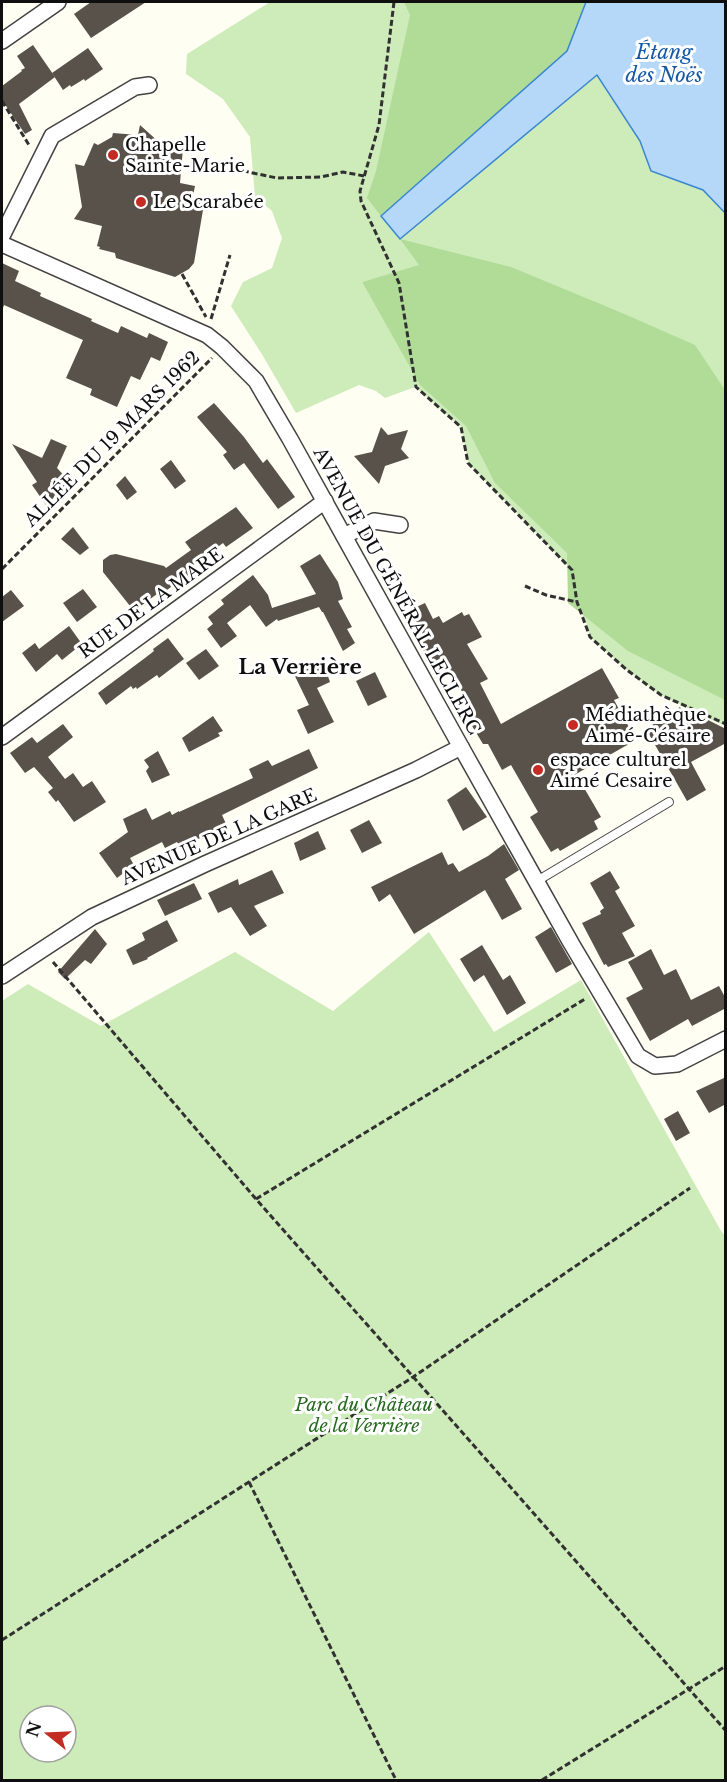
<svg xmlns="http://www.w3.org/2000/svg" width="727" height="1782" font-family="'Libre Baskerville',serif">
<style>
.green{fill:#ceebba;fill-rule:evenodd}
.forest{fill:#b0dc98}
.water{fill:#b5d8f8;stroke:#3986d1;stroke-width:1.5}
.building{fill:#58524b}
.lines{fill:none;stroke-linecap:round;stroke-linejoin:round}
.service-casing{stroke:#424242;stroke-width:10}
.minor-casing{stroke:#424242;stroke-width:18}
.path{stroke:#313131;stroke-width:3;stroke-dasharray:6 3;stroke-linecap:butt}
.service{stroke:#fff;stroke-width:8}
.minor{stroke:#fff;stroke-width:15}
.poi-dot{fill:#c42b22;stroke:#fff;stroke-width:2}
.labels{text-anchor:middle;stroke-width:6;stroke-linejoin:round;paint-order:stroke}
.poi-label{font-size:18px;fill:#0f0f0f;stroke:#fff;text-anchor:start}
.street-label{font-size:18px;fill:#0f0f0f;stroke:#fff}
.park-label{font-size:18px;font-style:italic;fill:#256a1d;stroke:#fff}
.water-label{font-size:20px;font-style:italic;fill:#1458a6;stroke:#fff}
.quarter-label{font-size:21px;font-weight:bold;fill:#0f0f0f;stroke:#fff}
</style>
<rect width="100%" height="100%" fill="#fffef2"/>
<g class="green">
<path d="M270,2H725V726L661,695L627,670L590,637L572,570L468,463L461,427L415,387L385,398L376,391L359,385L296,413L263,356L231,306L243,282L272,268L282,238L272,211L255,197L250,137L223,99L186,74L187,54ZM394,273L413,372L362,282Z"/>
<path d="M429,932L494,1032L581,980L721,1231L725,1236V1780H2V1001L28,984L101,1026L235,952L333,1011ZM30,1716H66V1752H30Z"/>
</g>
<g class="forest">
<polygon points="404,2 586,2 567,51 381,216 367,198 376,171 410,15"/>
<polygon points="400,239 511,267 622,313 695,345 725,390 725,700 628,651 568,603 567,553 495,483 466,426 420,385 362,282 419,265"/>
</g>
<polygon class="water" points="586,2 725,2 725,213 703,190 651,171 640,141 597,75 400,239 381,216 567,51"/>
<g class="building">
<polygon points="91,2 146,2 91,38 74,14"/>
<polygon points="33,45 55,77 19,104 32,130 25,134 2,100 2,86 22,71 21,70 25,68 17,56"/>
<polygon points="88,48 103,69 85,81 84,79 71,87 70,85 63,90 52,73"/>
<polygon points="140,125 171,153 183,148 180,183 195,186 192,201 204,204 194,263 189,269 175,277 116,258 115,253 99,249 100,247 97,246 102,226 74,219 82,207 75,164 84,166 94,143 98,145 112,137 113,133 138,135"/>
<polygon points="2,263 19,271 15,281 41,293 40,296 92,319 91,321 118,333 121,326 147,338 149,333 168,342 160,361 151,357 140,380 131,376 117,407 90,395 92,389 66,378 83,340 4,305 2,311"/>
<polygon points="214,403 244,437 263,463 267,459 295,497 278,509 244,463 234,470 223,455 227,452 197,417"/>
<polygon points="381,427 388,435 408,430 401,449 409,458 385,466 379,484 354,456 372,452"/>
<polygon points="51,439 67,446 57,468 70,482 46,505 32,485 37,482 12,444 42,458"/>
<polygon points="171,460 186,481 175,489 160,469"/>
<polygon points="125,476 137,492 127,500 116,485"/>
<polygon points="236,507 253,528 226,547 223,543 192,566 197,572 178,587 175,584 163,593 161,591 134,611 103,572 103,560 110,555 116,554 164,566 166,568 191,550 185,542"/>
<polygon points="73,527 89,548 80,555 61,539"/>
<polygon points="320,554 338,582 343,599 338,601 352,627 347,629 355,643 343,651 323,612 322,612 319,607 278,621 277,619 266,627 250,605 227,623 237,636 221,648 207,629 213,624 208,617 224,604 221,600 253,575 268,595 272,608 316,594 300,566"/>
<polygon points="83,589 97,607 77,622 63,603"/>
<polygon points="11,590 24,606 2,622 2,597"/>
<polygon points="425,603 433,619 439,616 443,623 462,612 464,616 469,614 482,637 467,644 488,679 480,683 501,724 602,668 619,698 614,700 636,740 576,774 601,817 594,821 598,829 560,851 558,848 551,852 530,817 538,812 511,765 502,770 488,744 483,744 463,711 468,708 465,702 467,701 443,657 430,664 418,641 424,637 410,610"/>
<polygon points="69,626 82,644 62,660 57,654 36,672 22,653 35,643 39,649"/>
<polygon points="168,638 184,659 159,678 157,675 137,689 136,687 133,689 131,686 106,705 98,693 145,658 154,651 153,649"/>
<polygon points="206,649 219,666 199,680 186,663"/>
<polygon points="312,661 316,669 324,665 330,682 317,688 334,722 308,734 297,710 309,705 292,670 303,664"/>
<polygon points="375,672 387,697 368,706 356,681"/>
<polygon points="680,707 683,713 688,710 726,729 726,743 691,762 706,790 687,801 646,729"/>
<polygon points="213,716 223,731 218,733 220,736 189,752 182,738"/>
<polygon points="63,724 73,737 48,757 65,779 73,773 83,787 92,781 106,802 74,822 58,800 56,802 48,792 53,788 34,767 25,773 10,753 32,737 37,743"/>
<polygon points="309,749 318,768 222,815 227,826 180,847 177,842 165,848 162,842 130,858 134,865 117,878 99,853 128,832 123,819 146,808 152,820 170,811 172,815 179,811 179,812 253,778 249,769 268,760 272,766"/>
<polygon points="158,751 170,775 152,783 146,771 149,767 144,760"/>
<polygon points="466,787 487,817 463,831 447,800"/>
<polygon points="369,820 382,843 362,853 350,830"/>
<polygon points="318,831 326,849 300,861 294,843"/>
<polygon points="504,844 519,870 505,879 522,909 502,920 485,890 414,934 390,894 379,902 371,887 442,852 448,865 453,863 459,872 488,856"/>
<polygon points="272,870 284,893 254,906 267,926 250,936 231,907 218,913 208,893 238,879 239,885"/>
<polygon points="610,871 620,888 615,891 635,926 622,933 635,956 608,967 606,964 604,965 582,923 601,914 600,911 604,908 590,883"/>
<polygon points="194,883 202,899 165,916 157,900"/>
<polygon points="167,920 178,941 147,958 148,959 133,965 126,950 145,940 142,933"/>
<polygon points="551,927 572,964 556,973 535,937"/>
<polygon points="95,929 107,944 91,964 85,960 65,979 58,972"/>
<polygon points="482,945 503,980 510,975 526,1003 507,1015 484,975 474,982 460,959"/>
<polygon points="651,949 664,975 676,969 691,1000 719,986 726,999 726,1008 692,1026 688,1019 650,1041 626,998 643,989 628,962"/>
<polygon points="726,1077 726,1104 709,1113 696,1091"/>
<polygon points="678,1111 690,1133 676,1141 664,1119"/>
</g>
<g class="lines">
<g class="service-casing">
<polyline id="service" points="537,881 669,802"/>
</g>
<g class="minor-casing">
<g id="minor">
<polyline points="2,41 58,2"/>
<polyline points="2,236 52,136 135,87 149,85"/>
<polyline points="2,244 207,335 222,347 256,381 290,439 461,747 571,943 638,1056 655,1066 677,1064 726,1039"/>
<polyline points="344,536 374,521 400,525"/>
<polyline points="2,737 325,501"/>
<polyline points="2,976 92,917 205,864 416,770 461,747"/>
</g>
</g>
<g class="path">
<polyline points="394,2 379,125 360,191 361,201 399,283 416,387 461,427 468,463 572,570 577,602 590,637 627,670 661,695 726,724"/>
<polyline points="2,101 29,145"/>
<polyline points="234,169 277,178 321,177 343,172 364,176"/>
<polyline points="182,274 206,317"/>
<polyline points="211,319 230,255"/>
<polyline points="2,569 212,358"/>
<polyline points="525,586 546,595 577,602"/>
<polyline points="53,962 256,1199 726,1731"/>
<polyline points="256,1199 585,999"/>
<polyline points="249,1482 396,1780"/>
<polyline points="2,1640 413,1377 690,1188"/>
<polyline points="542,1780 726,1666"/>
</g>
<use href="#service" class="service"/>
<use href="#minor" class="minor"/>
</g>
<g class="poi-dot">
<circle cx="113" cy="155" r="6"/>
<circle cx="141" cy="202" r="6"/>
<circle cx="573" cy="725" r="6"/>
<circle cx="538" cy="770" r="6"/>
</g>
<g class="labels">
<g class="poi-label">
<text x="125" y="151">Chapelle<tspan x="125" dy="21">Sainte-Marie</tspan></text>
<text x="153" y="208">Le Scarabée</text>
<text x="585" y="721">Médiathèque<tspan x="585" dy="21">Aimé-Césaire</tspan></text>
<text x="550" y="766">espace culturel<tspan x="550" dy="21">Aimé Cesaire</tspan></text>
</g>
<g class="street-label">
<text transform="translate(112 439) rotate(-45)" y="6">ALLÉE DU 19 MARS 1962</text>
<text transform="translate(397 591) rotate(61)" y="6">AVENUE DU GÉNÉRAL LECLERC</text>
<text transform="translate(151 603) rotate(-36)" y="6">RUE DE LA MARE</text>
<text transform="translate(219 837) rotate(-24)" y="6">AVENUE DE LA GARE</text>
</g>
<g class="park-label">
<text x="364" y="1411">Parc du Château<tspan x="364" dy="21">de la Verrière</tspan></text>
</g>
<g class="water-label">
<text x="664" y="59">Étang<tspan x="664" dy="23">des Noës</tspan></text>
</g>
<g class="quarter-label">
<text x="300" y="674">La Verrière</text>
</g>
</g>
<rect width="727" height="1782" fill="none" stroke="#0f0f0f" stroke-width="6"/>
<g transform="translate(48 1734) rotate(288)"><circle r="28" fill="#ffffff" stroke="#9f9f9f" stroke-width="1.5"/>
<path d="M0-4.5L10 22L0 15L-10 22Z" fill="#c42b22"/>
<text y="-9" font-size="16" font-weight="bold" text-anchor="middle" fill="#0f0f0f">N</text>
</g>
</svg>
